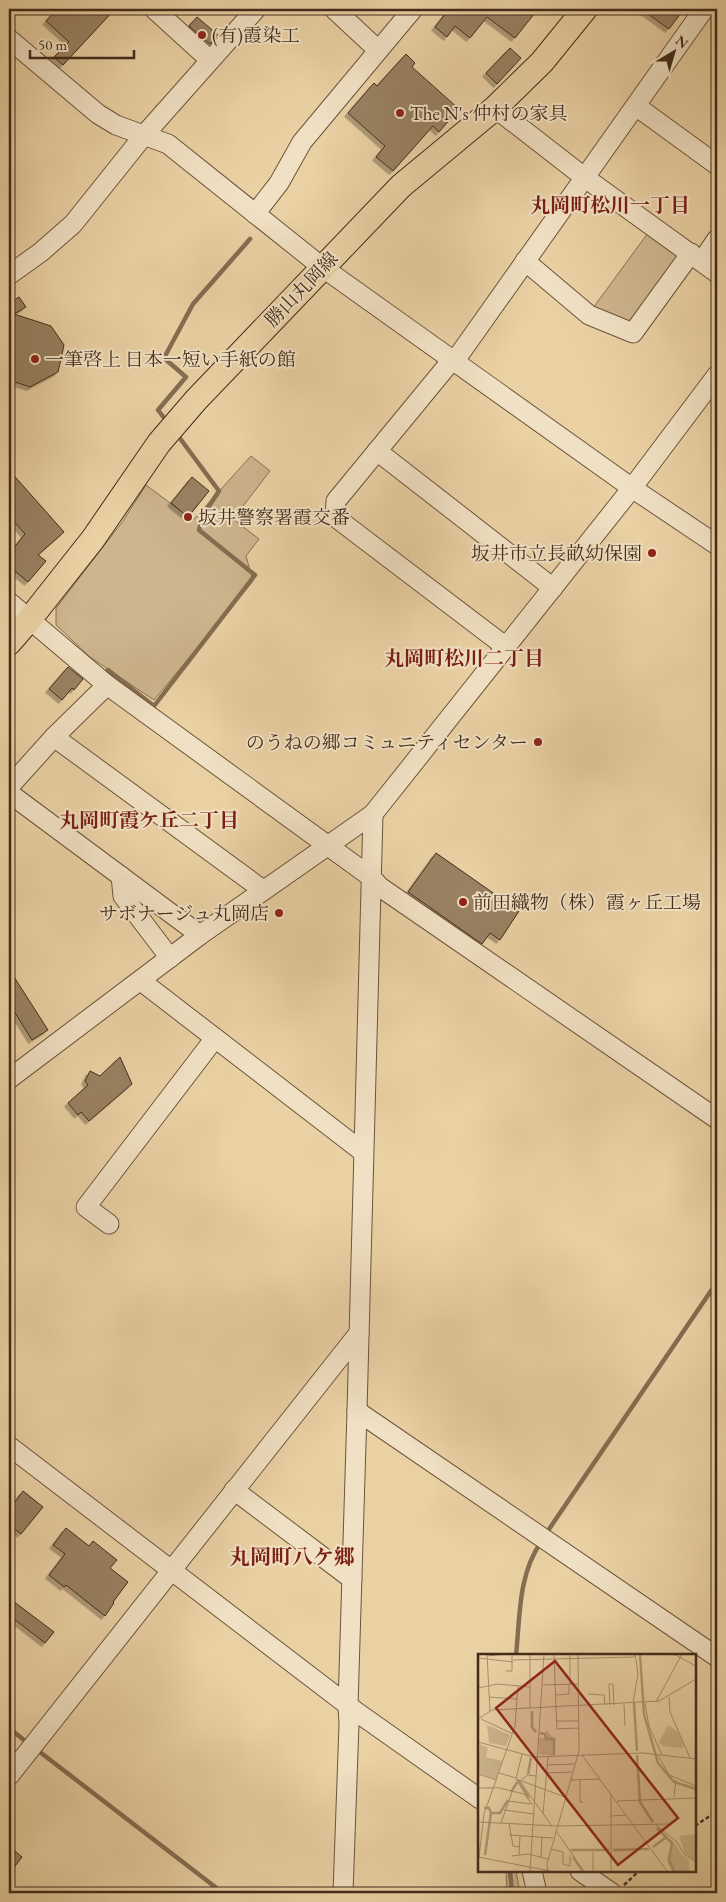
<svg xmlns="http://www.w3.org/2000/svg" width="726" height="1902" font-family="'EB Garamond','Noto Serif JP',serif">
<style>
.green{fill:#cdb58d;stroke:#887054}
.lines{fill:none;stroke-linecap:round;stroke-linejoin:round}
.stream{stroke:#856d51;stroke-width:4.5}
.building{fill:#998162;stroke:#422b1a;filter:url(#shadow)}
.minor-casing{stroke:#6c543c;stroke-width:21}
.major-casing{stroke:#422b1a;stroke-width:26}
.path{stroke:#422b1a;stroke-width:2.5;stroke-dasharray:4 2.5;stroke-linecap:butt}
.minor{stroke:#f1e1c4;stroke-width:19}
.major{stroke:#ead1a4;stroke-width:24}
.poi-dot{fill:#8f2418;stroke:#f1e1c4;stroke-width:2}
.labels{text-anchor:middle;stroke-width:4;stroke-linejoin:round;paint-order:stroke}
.poi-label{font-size:19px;fill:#422b1a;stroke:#f1e1c4;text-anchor:start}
.street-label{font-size:19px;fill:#422b1a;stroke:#f1e1c4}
.neighbourhood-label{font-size:20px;font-weight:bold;fill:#7a1f14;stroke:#f1e1c4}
.quarter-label{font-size:21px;font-weight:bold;fill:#7a1f14;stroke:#f1e1c4}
.inset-river{fill:none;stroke:#b19975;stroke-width:2.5}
.inset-road{fill:none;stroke:#a78f6d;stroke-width:1}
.view{fill:#8f2418;fill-opacity:0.15;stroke:#8f2418;stroke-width:2.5}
.inset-edge{fill:none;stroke:#422b1a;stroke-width:2.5}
</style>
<defs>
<filter id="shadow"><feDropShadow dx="-3.5" dy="3.5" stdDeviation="0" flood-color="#0004"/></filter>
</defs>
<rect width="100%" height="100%" fill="#ead1a4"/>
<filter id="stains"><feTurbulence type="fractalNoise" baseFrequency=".004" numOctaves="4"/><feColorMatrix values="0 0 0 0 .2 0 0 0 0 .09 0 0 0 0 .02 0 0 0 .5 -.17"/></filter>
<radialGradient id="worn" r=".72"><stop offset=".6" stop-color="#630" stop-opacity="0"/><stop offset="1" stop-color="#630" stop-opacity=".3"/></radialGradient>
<g class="green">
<polygon points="648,233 683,258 632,329 593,308"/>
<polygon points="251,456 270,471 233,519 259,539 246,556 253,581 154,700 90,657 56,625 56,608 123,521 146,485 193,520"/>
<polygon points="506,1871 516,1871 520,1893 507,1893"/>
</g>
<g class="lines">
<g class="stream">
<polyline points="168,423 158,410 186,377 164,358 193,304 250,239"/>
<polyline points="103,674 108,670 154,706 255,575 199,530 203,515 219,491 176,433"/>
<polyline points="545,1535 717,1282"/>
<path d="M516,1656C520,1617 518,1575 541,1542"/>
<polyline points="9,1728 29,1744"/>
<polyline points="36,1749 223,1893"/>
<polyline points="510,1871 512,1893"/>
</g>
</g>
<g class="building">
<polygon points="57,9 115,9 63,65 54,57 69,42 46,21"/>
<polygon points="449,9 538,9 515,38 487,17 470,38 455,26 447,37 435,27"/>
<polygon points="641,9 684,9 669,29"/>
<polygon points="197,17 218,35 210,44 189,26"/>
<polygon points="510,48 521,58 497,84 486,73"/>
<polygon points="406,54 415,63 412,67 459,109 439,132 433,126 393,171 376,157 385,146 348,113 374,83 377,86"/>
<polygon points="19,297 26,307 14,314 51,326 64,345 58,372 30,387 9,380 9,303"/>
<polygon points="9,470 64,532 38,555 46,561 28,582 9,566 9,554 25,534 9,516"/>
<polygon points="192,477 209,491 188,517 171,503"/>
<polygon points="68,667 83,679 74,690 72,688 62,700 49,689"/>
<polygon points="436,853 519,911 500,940 490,933 482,944 408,892"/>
<polygon points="9,969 48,1030 32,1040 9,1003"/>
<polygon points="120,1057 132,1084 89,1121 81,1112 78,1115 68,1103 88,1085 85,1081 90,1071 100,1076"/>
<polygon points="23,1491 43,1507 21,1534 9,1524 9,1510"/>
<polygon points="66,1528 89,1546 93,1541 117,1560 110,1568 128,1582 113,1602 114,1603 105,1616 66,1585 64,1587 49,1575 65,1554 53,1545"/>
<polygon points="9,1598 54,1632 45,1643 9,1615"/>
<polygon points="9,1846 22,1857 9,1874"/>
</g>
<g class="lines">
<g class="minor-casing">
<g id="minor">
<polyline points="154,9 210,60"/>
<polyline points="334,9 378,50"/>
<polyline points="9,39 98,114 116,125 168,144 322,267 632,488 717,545"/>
<polyline points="636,106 717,165"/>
<polyline points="495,108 584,177 717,273"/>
<polyline points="255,214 279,183 302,142 413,9"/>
<polyline points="525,261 589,315 633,333 691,253"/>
<polyline points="702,261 717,239"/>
<polyline points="9,275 41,252 73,224 145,134 256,9"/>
<polyline points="452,360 336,501 335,517 506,647"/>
<polyline points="454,362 704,9"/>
<polyline points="377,451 553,588"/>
<polyline points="9,602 107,685 371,877 380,887 717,1119"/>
<polyline points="54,737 263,890"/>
<polyline points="9,787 54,737 107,685"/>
<polyline points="9,793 200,935"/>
<polyline points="121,876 123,896 170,958"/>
<polyline points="141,981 363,1152"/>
<polyline points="9,1079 200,935 373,814 632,488 717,375"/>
<polyline points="109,1224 86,1207 215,1038"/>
<polyline points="357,1411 717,1657"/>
<polyline points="9,1446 358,1713 480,1799"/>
<polyline points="234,1490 352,1579"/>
<polyline points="9,1776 359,1333"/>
<polyline points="532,1871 537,1893"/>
<polyline points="580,1871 612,1893"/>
<polyline points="343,1893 349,1724 348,1706 357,1411 373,814"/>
</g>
</g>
<g class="major-casing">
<polyline id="major" points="9,643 29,620 93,539 159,443 196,400 401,186 495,108 542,62 585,9"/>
</g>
<g class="path">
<polyline points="695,1826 717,1811"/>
<polyline points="624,1885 639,1871"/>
</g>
<use href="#minor" class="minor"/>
<use href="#major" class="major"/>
</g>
<g class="poi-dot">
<circle cx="202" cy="35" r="5"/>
<circle cx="400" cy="113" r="5"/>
<circle cx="35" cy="359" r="5"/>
<circle cx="188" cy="517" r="5"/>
<circle cx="652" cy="553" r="5"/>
<circle cx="538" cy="742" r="5"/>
<circle cx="463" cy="902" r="5"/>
<circle cx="279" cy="913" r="5"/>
</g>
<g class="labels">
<g class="poi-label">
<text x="212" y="42">(有)霞染工</text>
<text x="410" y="120">The N's 仲村の家具</text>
<text x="45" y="366">一筆啓上 日本一短い手紙の館</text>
<text x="198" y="524">坂井警察署霞交番</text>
<text x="642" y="560" text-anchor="end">坂井市立長畝幼保園</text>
<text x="528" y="749" text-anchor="end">のうねの郷コミュニティセンター</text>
<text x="473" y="909">前田織物（株）霞ヶ丘工場</text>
<text x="269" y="920" text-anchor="end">サボナージュ丸岡店</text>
</g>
<g class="street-label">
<text transform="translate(301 289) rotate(-46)" y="7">勝山丸岡線</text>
</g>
<g class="neighbourhood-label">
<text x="610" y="212">丸岡町松川一丁目</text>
<text x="464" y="665">丸岡町松川二丁目</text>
<text x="149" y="827">丸岡町霞ケ丘二丁目</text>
</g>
<g class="quarter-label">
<text x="292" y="1564">丸岡町八ケ郷</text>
</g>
</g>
<g transform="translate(478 1654)">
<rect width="218" height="218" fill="#ead1a4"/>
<path d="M9,71L32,81L28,92L11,89ZM190,71L199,77L206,91L204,94L185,92L181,88ZM68,75L76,85L75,102L61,100V84H67ZM2,90L10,94L8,103L24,107L18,125L0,119ZM178,174L197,189L203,200L211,206V217H194L189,207L193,190ZM217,180V207L207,200L201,182Z" fill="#cdb58d"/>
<path class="inset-river" d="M162,0L166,60L180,109L196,128L218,135M156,49L159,97M54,57V73L58,78M62,79L67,80L68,85H76V101M159,101L162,148L175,168M50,120L53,104M33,138L40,127L51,144M6,154H11L13,159H22L30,146M179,174L194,189L191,206L196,217M175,193L187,184M93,196H131M135,196L171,195M7,201L13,159M95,203L105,217"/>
<path class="inset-road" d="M9,0L12,57M52,0V55M76,0L78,54M92,0V30M196,0L218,12M9,2L27,0M0,4L35,8M35,6L157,3M28,17H34V0M65,31L101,30M0,34L20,30L52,33M110,40L126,41L127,51M78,41L91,40V30M11,43L39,45M191,43L192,58L212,104M178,48L204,0M155,49L160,20L157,0M167,49L171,72L184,101M146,50L147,72M132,51L131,30H135L136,51M78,54L79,75L101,74M0,65L14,56L181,47L218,25M3,65L35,80M78,67H101M0,88L56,103L165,99L218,105M44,100L38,125L87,143M104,101L189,217M180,101L191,121L218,132M70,111L96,110M21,119L38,124M69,119L94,118M0,120L19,126M102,125V148H105M41,126L74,172M43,126L50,121L58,122M92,126L122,125M17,133L46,140L55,151M0,134H17M196,143L198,126M30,147L53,150M139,147L218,144M26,156L56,160M65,160L70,103M133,162L148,161M0,168L79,172L191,170M23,169L34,138M31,169L35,192L42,193M178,171L199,188L206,200L218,208M78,177L97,204M31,181L75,184M73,195L85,198V210L92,212V201M115,198V217M41,201L42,182M34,202L50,200L70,205M0,203L72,217M1,203L6,160L37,72L40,32M63,203L64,183M52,217L66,0M70,217L69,210L101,97L100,0M133,217V141"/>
<path class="view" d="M77,7L200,164L140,211L18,54Z"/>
<rect width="218" height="218" class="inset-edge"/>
</g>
<rect width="726" height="1902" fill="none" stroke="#ead1a4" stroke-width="30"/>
<rect x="10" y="10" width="706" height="1882" fill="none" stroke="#422b1a" stroke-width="2.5"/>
<rect x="15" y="15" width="696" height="1872" fill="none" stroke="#422b1a"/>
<g transform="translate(674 52) rotate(38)" stroke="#f1e1c4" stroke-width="4" paint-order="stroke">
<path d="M0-4L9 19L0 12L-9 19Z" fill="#422b1a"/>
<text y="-8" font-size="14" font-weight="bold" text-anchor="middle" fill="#422b1a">N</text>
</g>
<path d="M30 50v8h104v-8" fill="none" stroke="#422b1a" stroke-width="2.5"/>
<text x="38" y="50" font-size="15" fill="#422b1a" stroke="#f1e1c4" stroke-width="4" paint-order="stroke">50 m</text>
<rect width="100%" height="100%" filter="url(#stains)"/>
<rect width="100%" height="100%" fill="url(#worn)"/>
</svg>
